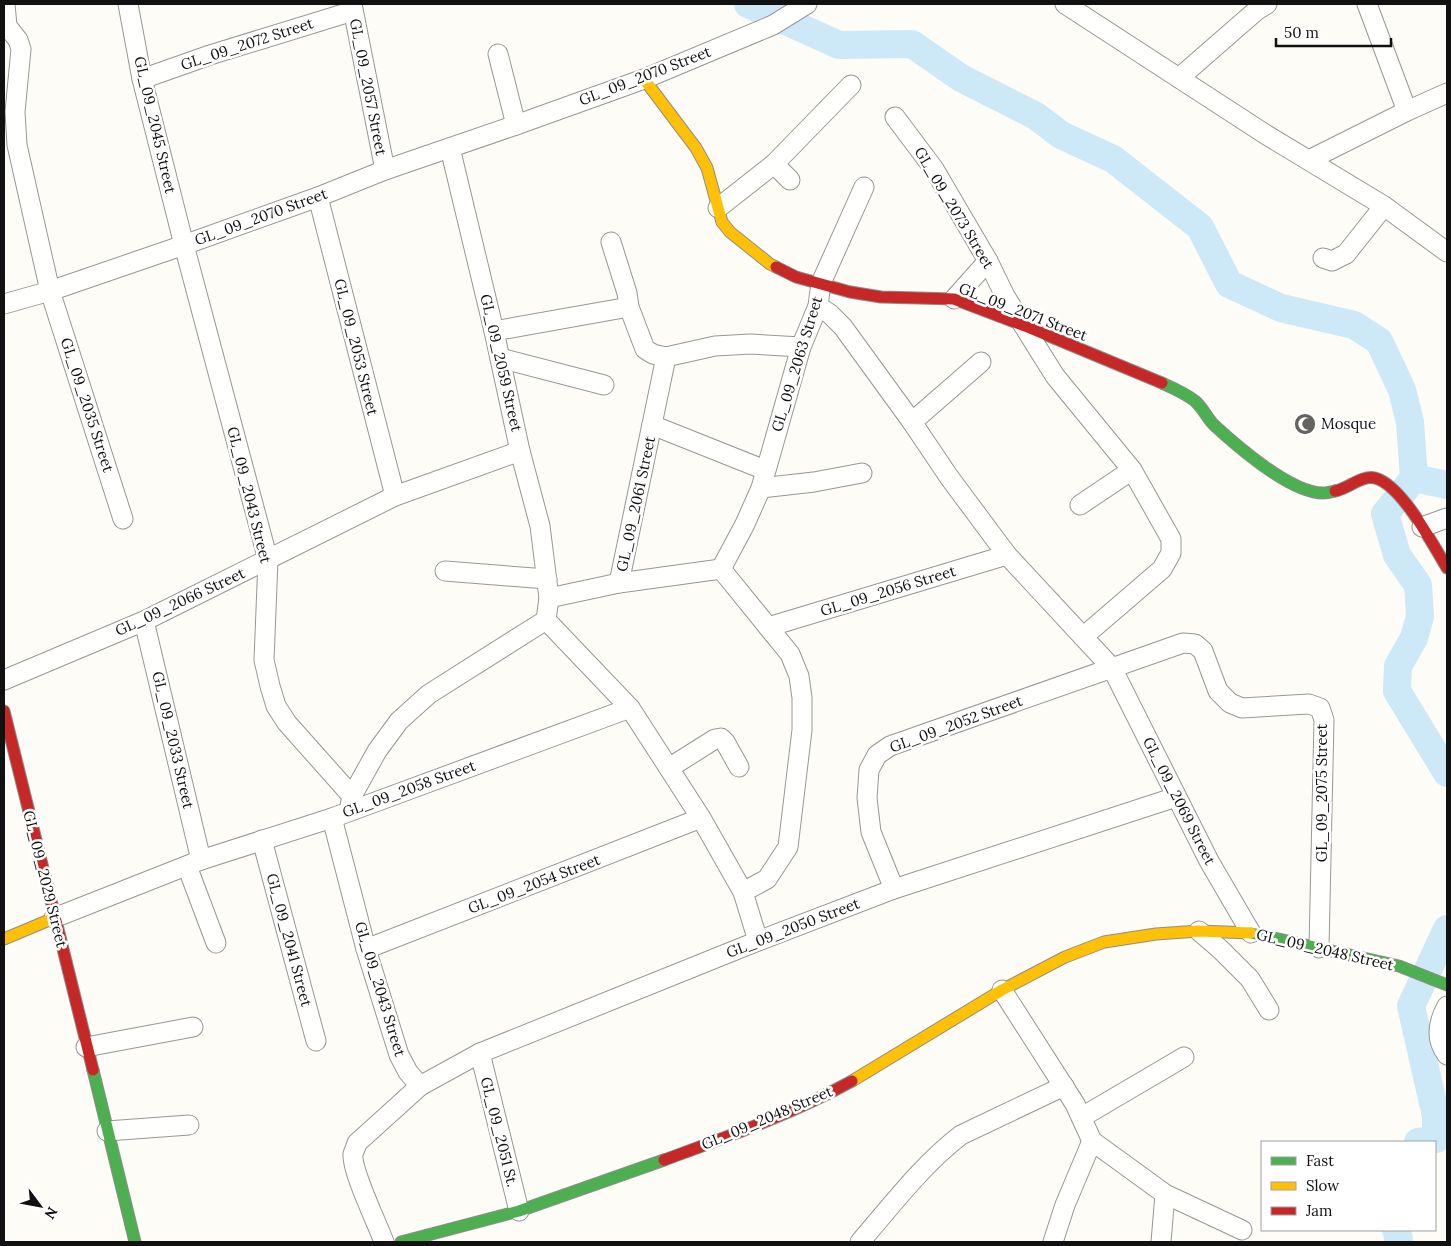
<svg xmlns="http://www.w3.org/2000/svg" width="1451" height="1246" font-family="Lora,serif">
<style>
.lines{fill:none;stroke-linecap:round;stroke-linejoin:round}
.river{stroke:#cde8f7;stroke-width:28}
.street-casing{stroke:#979795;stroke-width:21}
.fast-casing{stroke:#8e8d8b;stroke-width:13}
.slow-casing{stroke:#8e8d8b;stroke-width:13}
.jam-casing{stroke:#8e8d8b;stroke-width:13}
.street{stroke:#fffffe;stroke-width:19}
.fast{stroke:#4caf50;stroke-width:11}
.slow{stroke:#ffc107;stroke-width:11}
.jam{stroke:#c62828;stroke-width:11}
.labels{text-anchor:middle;stroke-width:5;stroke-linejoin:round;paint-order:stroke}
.street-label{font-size:15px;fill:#111;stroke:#fff}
.poi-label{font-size:15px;fill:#111;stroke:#fff;text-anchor:start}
</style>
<rect width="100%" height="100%" fill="#fdfcf7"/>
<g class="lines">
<g class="river">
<polyline points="748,4 839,45 912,44 961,78 1036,116 1061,135 1113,159 1200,227 1229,284 1281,308 1354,325 1379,341 1402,390 1410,422 1414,478 1385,514 1397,555 1418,585 1420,616 1414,638 1398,666 1397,691 1447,773"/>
<polyline points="1414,478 1447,485"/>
<polyline points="1418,1142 1436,1139 1436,1116 1411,1006 1447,929"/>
<polyline points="1396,1230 1399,1240 1398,1242"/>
</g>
<g class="street-casing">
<g id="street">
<polyline points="5,4 7,26"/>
<polyline points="128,4 142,79 184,245 268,560 264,660 270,686 276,706 287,723 352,796 349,811"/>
<polyline points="352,4 385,170"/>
<polyline points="1065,4 1265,134 1384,206 1447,252"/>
<polyline points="1367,4 1407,111"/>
<polyline points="4,27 7,26 18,40 21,49 15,112 17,145 50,291 123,519"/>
<polyline points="498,54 516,125"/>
<polyline points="1179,78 1257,10 1267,4"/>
<polyline points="142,79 210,55 353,11"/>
<polyline points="895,117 934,169 988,261 1005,296 1055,376 1132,470 1171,539 1171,553 1162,569 1083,637"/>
<polyline points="450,148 494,331 520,451 540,526 549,598 546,620"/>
<polyline points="1309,160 1407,111 1447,93"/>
<polyline points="774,164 790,180"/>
<polyline points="318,197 395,496"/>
<polyline points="718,208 774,164 851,85"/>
<polyline points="611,242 627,293 629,307 645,349 653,354 666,357 715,346 750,344 801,347"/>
<polyline points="1323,258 1332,261 1346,254 1384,206"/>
<polyline points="954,299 988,261"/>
<polyline points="4,304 50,291 184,245 318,197 385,170 516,125 644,79 773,25 807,4"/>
<polyline points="818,306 830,314 843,327 912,422 949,477 1007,555 1112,668 1209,861 1251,933"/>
<polyline points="494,331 629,307"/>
<polyline points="500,358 604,385"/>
<polyline points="912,422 981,362"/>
<polyline points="652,425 765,470"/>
<polyline points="761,488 814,482 862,473"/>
<polyline points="1080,505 1132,470"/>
<polyline points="1422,527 1447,518"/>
<polyline points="721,569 745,524 761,488 801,347 818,306 821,283 864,187"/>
<polyline points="721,569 790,654 799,676 802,698 802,730 788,847 767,879 743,892"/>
<polyline points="445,571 547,579"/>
<polyline points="619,583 666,357"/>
<polyline points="549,598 619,583 721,569"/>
<polyline points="546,620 630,708 701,818 743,892 758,941"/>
<polyline points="144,621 201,860"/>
<polyline points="768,627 1007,555"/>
<polyline points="4,680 144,621 395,496 520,451"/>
<polyline points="669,768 715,739 721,738 725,742 739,767"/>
<polyline points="352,796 377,751 399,721 429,694 546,620"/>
<polyline points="332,818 366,949 399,1055 408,1072 420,1086"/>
<polyline points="262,840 316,1041"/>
<polyline points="187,866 216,943"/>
<polyline points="894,889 871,832 867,798 869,770 877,755 890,746 1183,643 1195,644 1203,651 1218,691 1230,703 1242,708 1309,704 1320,708 1324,720 1319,948"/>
<polyline points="54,918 201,860 332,818 630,708"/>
<polyline points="1199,931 1220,949 1250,979 1269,1010"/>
<polyline points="366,949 701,818"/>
<polyline points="1002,990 1075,1104 1092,1141 1165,1194 1242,1230"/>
<path d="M1447,1006C1438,1022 1435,1039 1447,1055"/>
<polyline points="86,1047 193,1027"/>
<polyline points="480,1053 519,1211"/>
<polyline points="1082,1117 1184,1057"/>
<polyline points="107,1131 189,1125"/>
<path d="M384,1242C378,1225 351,1170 353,1154C354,1151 356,1147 357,1143L420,1086L480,1053L758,941L894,889L1176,797"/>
<path d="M860,1242C892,1205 922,1165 961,1135L1064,1086"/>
<polyline points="1053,1242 1065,1205 1092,1141"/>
<polyline points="1161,1242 1165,1194"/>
</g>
</g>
<g class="fast-casing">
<g id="fast">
<path d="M1162,383C1173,388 1185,393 1195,401C1203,408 1207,418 1214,425C1238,447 1291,493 1323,493C1327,493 1331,492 1335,491"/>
<polyline points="1251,933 1399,966 1447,985"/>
<polyline points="93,1070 135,1242"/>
<polyline points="401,1242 519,1211 664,1160"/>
</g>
</g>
<g class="slow-casing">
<g id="slow">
<polyline points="644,79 696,148 707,168 722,222 730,232 770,264 776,267"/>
<polyline points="4,939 54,918"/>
<polyline points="852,1081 1002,990 1065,957 1104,942 1156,934 1199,931 1251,933"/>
</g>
</g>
<g class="jam-casing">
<g id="jam">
<polyline points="776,267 796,277 850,292 881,297 954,299 1025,326 1162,383"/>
<path d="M1335,491C1348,489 1361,475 1375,478C1402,485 1433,545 1447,568"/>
<polyline points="4,711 93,1070"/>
<path d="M664,1160C729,1136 792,1114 852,1081"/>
</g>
</g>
<use href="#street" class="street"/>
<use href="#fast" class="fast"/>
<use href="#slow" class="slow"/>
<use href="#jam" class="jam"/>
</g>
<defs>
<g id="mosque-disc" transform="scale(1.125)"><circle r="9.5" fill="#646362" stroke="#fff"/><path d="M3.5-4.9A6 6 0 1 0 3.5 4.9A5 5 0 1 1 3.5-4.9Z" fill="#fff"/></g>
</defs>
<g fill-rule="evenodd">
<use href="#mosque-disc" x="1305" y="424"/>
</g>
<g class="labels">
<g class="street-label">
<text transform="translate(247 44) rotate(-18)" y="5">GL_09_2072 Street</text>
<text transform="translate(645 76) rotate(-21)" y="5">GL_09_2070 Street</text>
<text transform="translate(368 87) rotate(79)" y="5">GL_09_2057 Street</text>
<text transform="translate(155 125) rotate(77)" y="5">GL_09_2045 Street</text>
<text transform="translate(954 208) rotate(59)" y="5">GL_09_2073 Street</text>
<text transform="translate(261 217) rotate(-20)" y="5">GL_09_2070 Street</text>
<text transform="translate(1023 312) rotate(21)" y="5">GL_09_2071 Street</text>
<text transform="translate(356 347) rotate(76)" y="5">GL_09_2053 Street</text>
<text transform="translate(501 363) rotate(77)" y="5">GL_09_2059 Street</text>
<text transform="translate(797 364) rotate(-73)" y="5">GL_09_2063 Street</text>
<text transform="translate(87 405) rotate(72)" y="5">GL_09_2035 Street</text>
<text transform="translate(249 495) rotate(76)" y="5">GL_09_2043 Street</text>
<text transform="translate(636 504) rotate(-78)" y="5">GL_09_2061 Street</text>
<text transform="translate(888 591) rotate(-17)" y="5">GL_09_2056 Street</text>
<text transform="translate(180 602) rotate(-25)" y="5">GL_09_2066 Street</text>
<text transform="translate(956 724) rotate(-20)" y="5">GL_09_2052 Street</text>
<text transform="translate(173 740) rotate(77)" y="5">GL_09_2033 Street</text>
<text transform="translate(409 789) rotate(-20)" y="5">GL_09_2058 Street</text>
<text transform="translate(1322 793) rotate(-90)" y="5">GL_09_2075 Street</text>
<text transform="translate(1179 801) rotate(63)" y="5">GL_09_2069 Street</text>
<text transform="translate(45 879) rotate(76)" y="5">GL_09_2029 Street</text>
<text transform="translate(534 884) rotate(-21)" y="5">GL_09_2054 Street</text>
<text transform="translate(793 928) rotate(-21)" y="5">GL_09_2050 Street</text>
<text transform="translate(289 940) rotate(75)" y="5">GL_09_2041 Street</text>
<text transform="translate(1325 950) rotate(13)" y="5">GL_09_2048 Street</text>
<text transform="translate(380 989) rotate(73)" y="5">GL_09_2043 Street</text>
<text transform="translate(767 1118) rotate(-23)" y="5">GL_09_2048 Street</text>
<text transform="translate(499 1132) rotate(76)" y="5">GL_09_2051 St.</text>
</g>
<g class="poi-label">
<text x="1321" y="429">Mosque</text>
</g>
</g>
<rect width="1451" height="1246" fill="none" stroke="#111111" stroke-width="10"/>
<rect x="1261" y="1141" width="175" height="90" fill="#ffffff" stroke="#a0a0a0"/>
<rect x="1271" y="1157" width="25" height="8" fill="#4caf50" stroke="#a0a0a0"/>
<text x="1306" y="1166" font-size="15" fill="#111111">Fast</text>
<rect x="1271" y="1182" width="25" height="8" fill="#ffc107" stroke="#a0a0a0"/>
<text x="1306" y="1191" font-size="15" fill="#111111">Slow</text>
<rect x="1271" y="1207" width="25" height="8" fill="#c62828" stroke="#a0a0a0"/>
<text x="1306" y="1216" font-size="15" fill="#111111">Jam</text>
<g transform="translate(40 1206) rotate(122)" stroke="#ffffff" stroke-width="4" paint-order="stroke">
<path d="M0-4L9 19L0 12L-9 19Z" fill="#111111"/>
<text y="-8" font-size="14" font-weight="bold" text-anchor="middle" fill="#111111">N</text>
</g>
<path d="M1276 38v8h115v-8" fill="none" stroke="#111111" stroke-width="2.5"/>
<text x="1284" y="38" font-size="15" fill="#111111" stroke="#ffffff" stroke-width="4" paint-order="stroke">50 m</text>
</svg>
